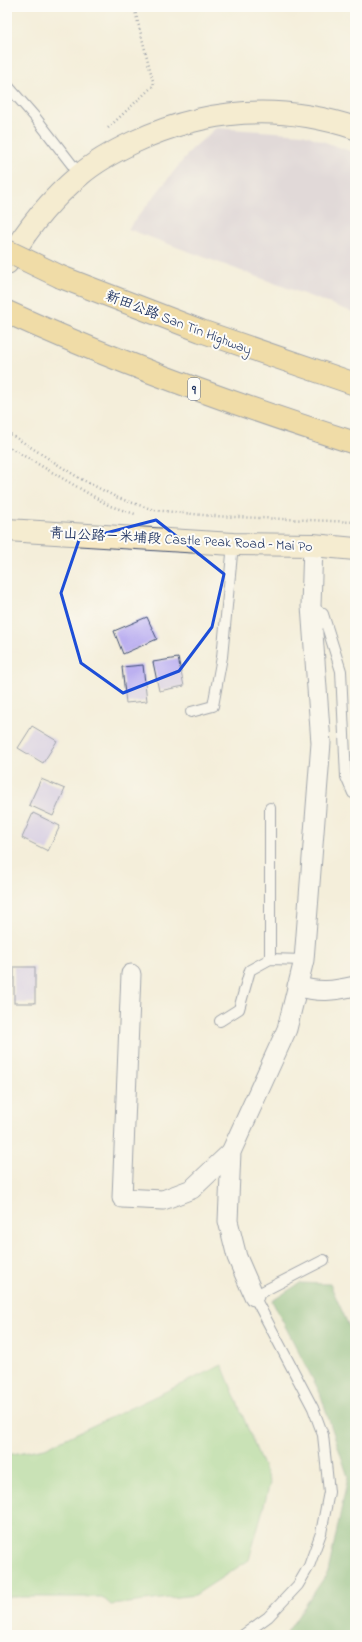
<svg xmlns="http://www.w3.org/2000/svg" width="362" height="1642" font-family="'Indie Flower','LXGW WenKai TC',sans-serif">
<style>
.industrial{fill:#cabfd6}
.green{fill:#95d389;stroke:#588174}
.forest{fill:#78b575;stroke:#4a726a}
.building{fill:#bcb0f0}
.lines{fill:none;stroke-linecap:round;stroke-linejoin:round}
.lane-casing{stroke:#3c4c71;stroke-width:12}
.street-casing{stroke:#3c4c71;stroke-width:21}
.secondary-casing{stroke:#3c4c71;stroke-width:24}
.highway-casing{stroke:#3c4c71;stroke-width:24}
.path{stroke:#3c4c71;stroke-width:2.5;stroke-dasharray:1 3;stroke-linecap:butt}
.lane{stroke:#fff;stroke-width:10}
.street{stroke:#fff;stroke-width:19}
.secondary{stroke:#f7e8c3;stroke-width:22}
.highway{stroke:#ecc669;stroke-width:22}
.highway-bridge-casing{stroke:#3c4c71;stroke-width:24;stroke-linecap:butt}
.highway-bridge{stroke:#ecc669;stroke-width:22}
.marked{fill:none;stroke:#1d4ed8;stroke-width:3;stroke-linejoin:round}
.labels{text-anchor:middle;stroke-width:4;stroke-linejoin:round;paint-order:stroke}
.shield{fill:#fdfcf7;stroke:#5f6c8c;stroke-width:1}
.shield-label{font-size:13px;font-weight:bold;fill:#1b2f5e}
.street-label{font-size:14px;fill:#1b2f5e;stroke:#fdfcf7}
</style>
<rect width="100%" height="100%" fill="#fdfcf7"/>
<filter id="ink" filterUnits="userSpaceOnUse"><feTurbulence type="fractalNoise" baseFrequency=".025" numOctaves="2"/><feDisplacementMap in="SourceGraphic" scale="8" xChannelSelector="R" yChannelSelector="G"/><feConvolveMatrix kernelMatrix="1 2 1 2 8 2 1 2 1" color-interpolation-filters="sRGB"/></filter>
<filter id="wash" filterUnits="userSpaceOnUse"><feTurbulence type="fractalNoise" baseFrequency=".012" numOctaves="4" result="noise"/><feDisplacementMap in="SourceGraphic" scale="16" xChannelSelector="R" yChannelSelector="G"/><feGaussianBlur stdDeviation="0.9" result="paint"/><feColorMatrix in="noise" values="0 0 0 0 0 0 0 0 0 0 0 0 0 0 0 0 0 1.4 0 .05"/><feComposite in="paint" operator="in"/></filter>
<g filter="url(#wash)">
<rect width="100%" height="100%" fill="#f4eeda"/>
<polygon class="industrial" points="216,128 303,134 355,153 355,313 128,229 191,150"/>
<polygon class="green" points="222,1365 270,1483 249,1560 195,1595 111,1605 102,1597 7,1597 7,1455 45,1448"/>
<polygon class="forest" points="300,1283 330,1284 355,1340 355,1635 285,1635 328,1572 348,1477 320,1393 272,1301"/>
<g id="blocks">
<g class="building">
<polygon points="147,617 157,639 123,654 114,631"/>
<polygon points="178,658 184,686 159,691 153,662"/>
<polygon points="143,665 147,701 126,703 122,667"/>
<polygon points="32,726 57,741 43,763 18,748"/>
<polygon points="41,779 65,789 53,816 29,805"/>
<polygon points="33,813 60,826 48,851 22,838"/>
<rect x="14" y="967" width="21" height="36"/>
</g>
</g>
</g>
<g filter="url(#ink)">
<use href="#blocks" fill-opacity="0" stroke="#3c4c71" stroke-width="1"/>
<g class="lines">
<g class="lane-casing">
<g id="lane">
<polyline points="7,85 35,117 80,175"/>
<polyline points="311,606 323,614 341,671 346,777 353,793 355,794"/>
<polyline points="191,712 213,706 222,657 233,544"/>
<polyline points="270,808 270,959"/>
<polyline points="220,1021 239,1009 250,970 270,959 304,960"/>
<polyline points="243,1635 268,1617 298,1585 309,1566 321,1533 329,1492 323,1435 313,1408 254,1296 324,1260"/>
</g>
</g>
<g class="street-casing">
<g id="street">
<polyline points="131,974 122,1198 163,1200 192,1189 231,1152"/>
<path d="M297,986C319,993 333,991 355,986"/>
<polyline points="254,1296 237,1257 228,1221 231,1152 287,1029 304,960 321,743 311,606 313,545"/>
</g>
</g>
<g class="secondary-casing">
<g id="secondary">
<path d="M7,263C26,230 50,200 80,175C96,161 115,151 134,142C207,108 279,103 355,128"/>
<polyline points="7,530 233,544 313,545 355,549"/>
</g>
</g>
<g class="highway-casing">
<g id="highway">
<polyline points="61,277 201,331 355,384"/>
<path d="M7,312C120,364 236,405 355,443"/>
</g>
</g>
<g class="path">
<polyline points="108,128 154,85 134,7"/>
<polyline points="7,432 79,478 118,498 154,510 213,516 355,522"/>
<polyline points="7,446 110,506 135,514"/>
</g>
<use href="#lane" class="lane"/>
<use href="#street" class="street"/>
<use href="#secondary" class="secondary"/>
<use href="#highway" class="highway"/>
<g class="highway-bridge-casing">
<polyline id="highway-bridge" points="7,251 61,277"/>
</g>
<use href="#highway-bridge" class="highway-bridge"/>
</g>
</g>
<path d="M0 0H362V1642H0ZM156,520L224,574L212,627L179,671L123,693L81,663L61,593L79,540Z" fill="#f4eeda" fill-opacity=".55" fill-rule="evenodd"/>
<path class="marked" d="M156,520L224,574L212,627L179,671L123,693L81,663L61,593L79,540Z"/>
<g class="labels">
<rect class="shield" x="188" y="378" width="12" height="22" rx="3"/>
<g class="shield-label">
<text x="194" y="394">9</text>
</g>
<g class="street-label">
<text transform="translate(179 322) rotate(21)" y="5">新田公路 San Tin Highway</text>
<text transform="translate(181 539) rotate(3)" y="5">青山公路－米埔段 Castle Peak Road – Mai Po</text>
</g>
</g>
<rect width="362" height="1642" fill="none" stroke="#fdfcf7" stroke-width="24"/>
</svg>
